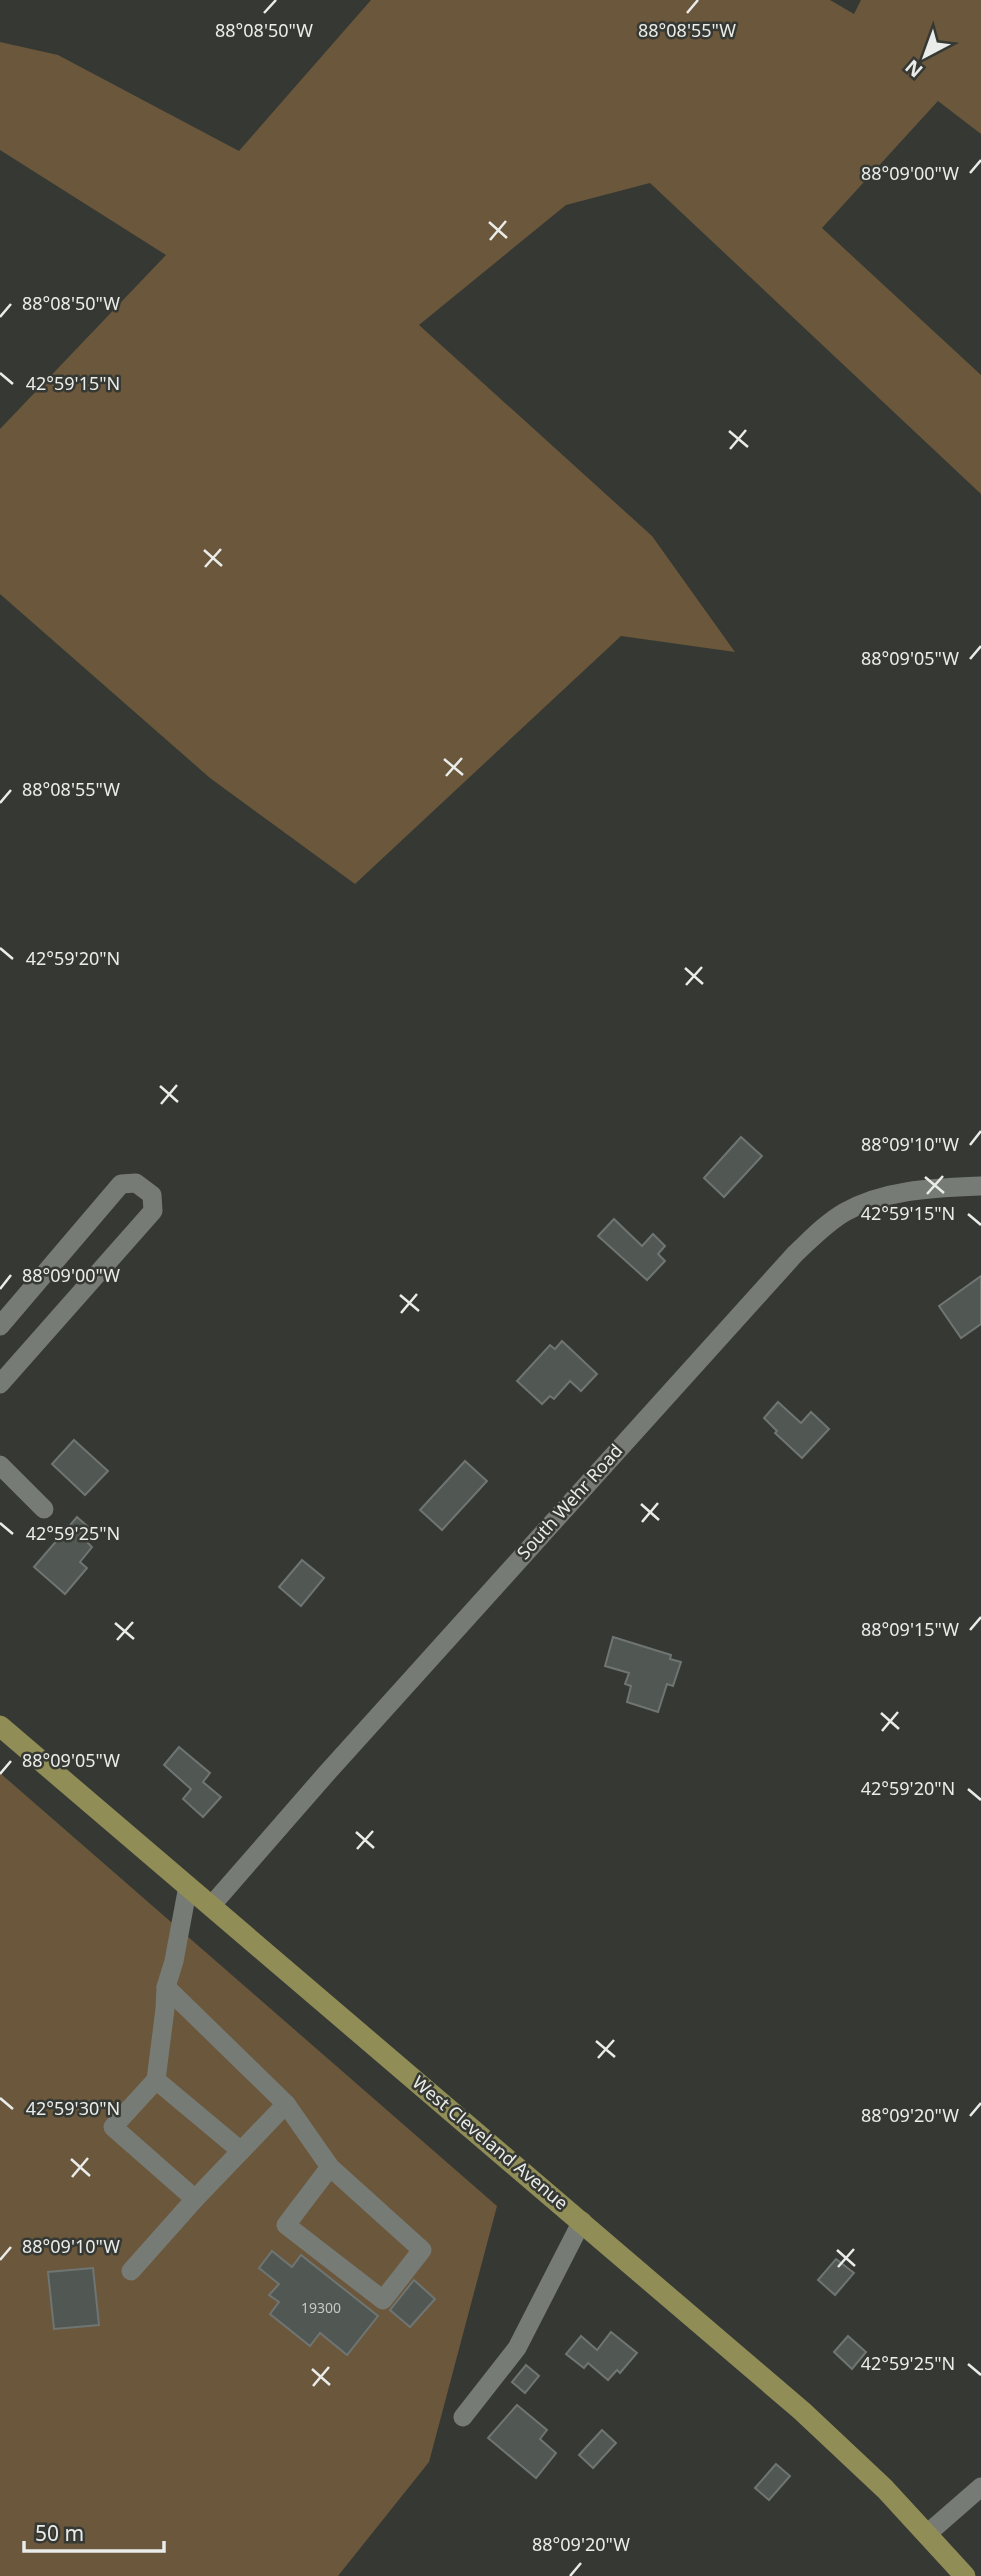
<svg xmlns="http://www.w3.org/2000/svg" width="981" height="2576" font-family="'Noto Sans',sans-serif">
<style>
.green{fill:#6a573c}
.building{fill:#515753;stroke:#6f7572;stroke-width:2}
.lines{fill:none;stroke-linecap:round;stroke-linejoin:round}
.minor{stroke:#777b75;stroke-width:19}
.major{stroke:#908d56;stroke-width:21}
.ticks{fill:none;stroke:#eaece9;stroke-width:2.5}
.labels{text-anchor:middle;stroke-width:5;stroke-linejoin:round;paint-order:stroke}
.number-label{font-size:14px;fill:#c4c7c4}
.street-label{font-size:18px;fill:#eaece9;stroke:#353833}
.ticks-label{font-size:18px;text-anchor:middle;fill:#eaece9;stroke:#353833;stroke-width:5;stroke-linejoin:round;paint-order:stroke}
</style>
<rect width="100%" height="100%" fill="#353833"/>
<g class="green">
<polygon points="371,0 830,0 854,14 861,0 981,0 981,134 938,101 822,228 981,375 981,494 650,183 566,205 419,325 652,536 735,652 621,636 355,884 210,778 0,594 0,429 166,255 0,150 0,42 58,55 239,151"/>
<polygon points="0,1773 497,2206 429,2462 338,2576 0,2576"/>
</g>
<g class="building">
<polygon points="741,1137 762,1156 724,1197 704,1178"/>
<polygon points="614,1219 642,1246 653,1234 665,1246 658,1254 665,1261 647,1280 598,1236"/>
<polygon points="981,1276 981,1324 961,1338 939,1306"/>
<polygon points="562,1341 597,1374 581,1391 570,1381 554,1399 550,1396 542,1404 517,1381 550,1345 555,1349"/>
<polygon points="778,1402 801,1423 811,1412 829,1429 802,1458 775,1433 777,1431 764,1418"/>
<polygon points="74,1440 108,1471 85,1495 52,1464"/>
<polygon points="465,1461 487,1481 442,1530 420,1510"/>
<polygon points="77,1517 95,1533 87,1542 92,1547 80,1562 87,1568 65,1594 34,1567"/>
<polygon points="302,1560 324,1578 301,1606 279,1587"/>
<polygon points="613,1637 671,1655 670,1659 681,1662 673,1686 667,1684 658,1712 627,1702 631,1686 625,1684 629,1673 605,1666"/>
<polygon points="179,1747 210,1773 203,1782 221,1797 203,1817 183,1799 191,1789 164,1765"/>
<polygon points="272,2251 292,2267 301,2255 378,2316 347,2355 320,2333 310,2346 270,2314 279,2302 269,2295 279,2284 259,2268"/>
<polygon points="836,2259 854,2273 835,2295 818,2280"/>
<polygon points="93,2268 99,2325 54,2329 48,2272"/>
<polygon points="414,2280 435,2299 410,2327 390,2310"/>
<polygon points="611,2332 637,2353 620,2373 617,2370 608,2380 588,2363 584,2368 566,2354 581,2336 597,2350"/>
<polygon points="848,2336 866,2352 852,2369 834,2352"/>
<polygon points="526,2365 539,2376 525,2393 512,2382"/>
<polygon points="517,2405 547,2430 540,2439 556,2453 536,2478 488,2438"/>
<polygon points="602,2430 616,2443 593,2468 579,2455"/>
<polygon points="776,2464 790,2476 769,2500 755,2488"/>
</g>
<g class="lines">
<g class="minor">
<polyline points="0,1326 121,1184 136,1183 152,1195 153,1211 0,1384"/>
<polyline points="0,1465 44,1509"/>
<path d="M211,1906L326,1774L795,1254C811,1239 826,1223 845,1212C886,1189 935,1188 981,1186"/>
<polyline points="166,1987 286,2104 195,2199"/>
<polyline points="156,2080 241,2151"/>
<polyline points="286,2104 330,2167 422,2250 383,2300 286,2225 330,2167"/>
<polyline points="131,2271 195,2199 113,2127 156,2080 165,2009 166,1987 174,1961 188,1886"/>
<polyline points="463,2417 517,2348 582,2221"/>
<polyline points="927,2534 981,2487"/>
</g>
<polyline class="major" points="0,1726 802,2411 885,2489 965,2576"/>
</g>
<path class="ticks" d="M264,13L276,0M687,13L698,0M970,173L981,160M489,222L507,238M490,240L506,221M0,317L11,304M0,373L13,384M729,431L748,447M730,449L746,430M204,550L222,566M205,567L221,549M970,659L981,646M444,759L463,775M446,776L462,758M0,803L11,790M0,948L13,959M685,968L703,984M686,985L702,967M160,1086L178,1102M161,1104L177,1085M970,1145L981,1131M925,1177L944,1193M927,1194L943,1176M968,1214L981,1225M0,1289L11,1275M400,1295L419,1311M401,1313L417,1294M641,1504L659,1520M642,1522L658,1503M0,1523L13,1534M115,1623L134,1639M970,1630L981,1617M117,1640L133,1622M881,1713L899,1729M882,1731L898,1712M0,1774L11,1761M968,1789L981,1800M356,1832L374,1848M357,1849L373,1831M596,2041L615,2057M598,2058L614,2040M0,2098L13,2109M970,2116L981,2103M71,2159L90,2176M72,2177L88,2158M837,2250L855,2266M0,2260L11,2247M838,2267L854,2249M968,2364L981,2375M312,2369L330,2385M313,2386L329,2367M570,2576L581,2563"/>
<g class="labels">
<g class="number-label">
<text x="321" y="2313">19300</text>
</g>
<g class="street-label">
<text transform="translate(570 1502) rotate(-48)" y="6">South Wehr Road</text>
<text transform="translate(490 2143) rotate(40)" y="6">West Cleveland Avenue</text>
</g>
</g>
<g class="ticks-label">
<text x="264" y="37">88°08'50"W</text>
<text x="687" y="37">88°08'55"W</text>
<text x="910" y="180">88°09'00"W</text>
<text x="71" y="310">88°08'50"W</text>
<text x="73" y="390">42°59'15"N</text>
<text x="910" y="665">88°09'05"W</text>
<text x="71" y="796">88°08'55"W</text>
<text x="73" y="965">42°59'20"N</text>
<text x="910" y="1151">88°09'10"W</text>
<text x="908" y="1220">42°59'15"N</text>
<text x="71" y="1282">88°09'00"W</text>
<text x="73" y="1540">42°59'25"N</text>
<text x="910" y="1636">88°09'15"W</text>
<text x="71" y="1767">88°09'05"W</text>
<text x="908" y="1795">42°59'20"N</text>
<text x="73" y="2115">42°59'30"N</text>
<text x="910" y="2122">88°09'20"W</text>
<text x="71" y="2253">88°09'10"W</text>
<text x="908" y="2370">42°59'25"N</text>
<text x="581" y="2551">88°09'20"W</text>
</g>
<g transform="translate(925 56) rotate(221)" stroke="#353833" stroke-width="5" paint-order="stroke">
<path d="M0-5L12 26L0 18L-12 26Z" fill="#eaece9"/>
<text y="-10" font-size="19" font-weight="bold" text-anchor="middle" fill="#eaece9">N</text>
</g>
<path d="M24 2541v10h140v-10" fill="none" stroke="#eaece9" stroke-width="3.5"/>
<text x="35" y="2541" font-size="21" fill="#eaece9" stroke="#353833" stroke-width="5" paint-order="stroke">50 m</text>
</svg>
